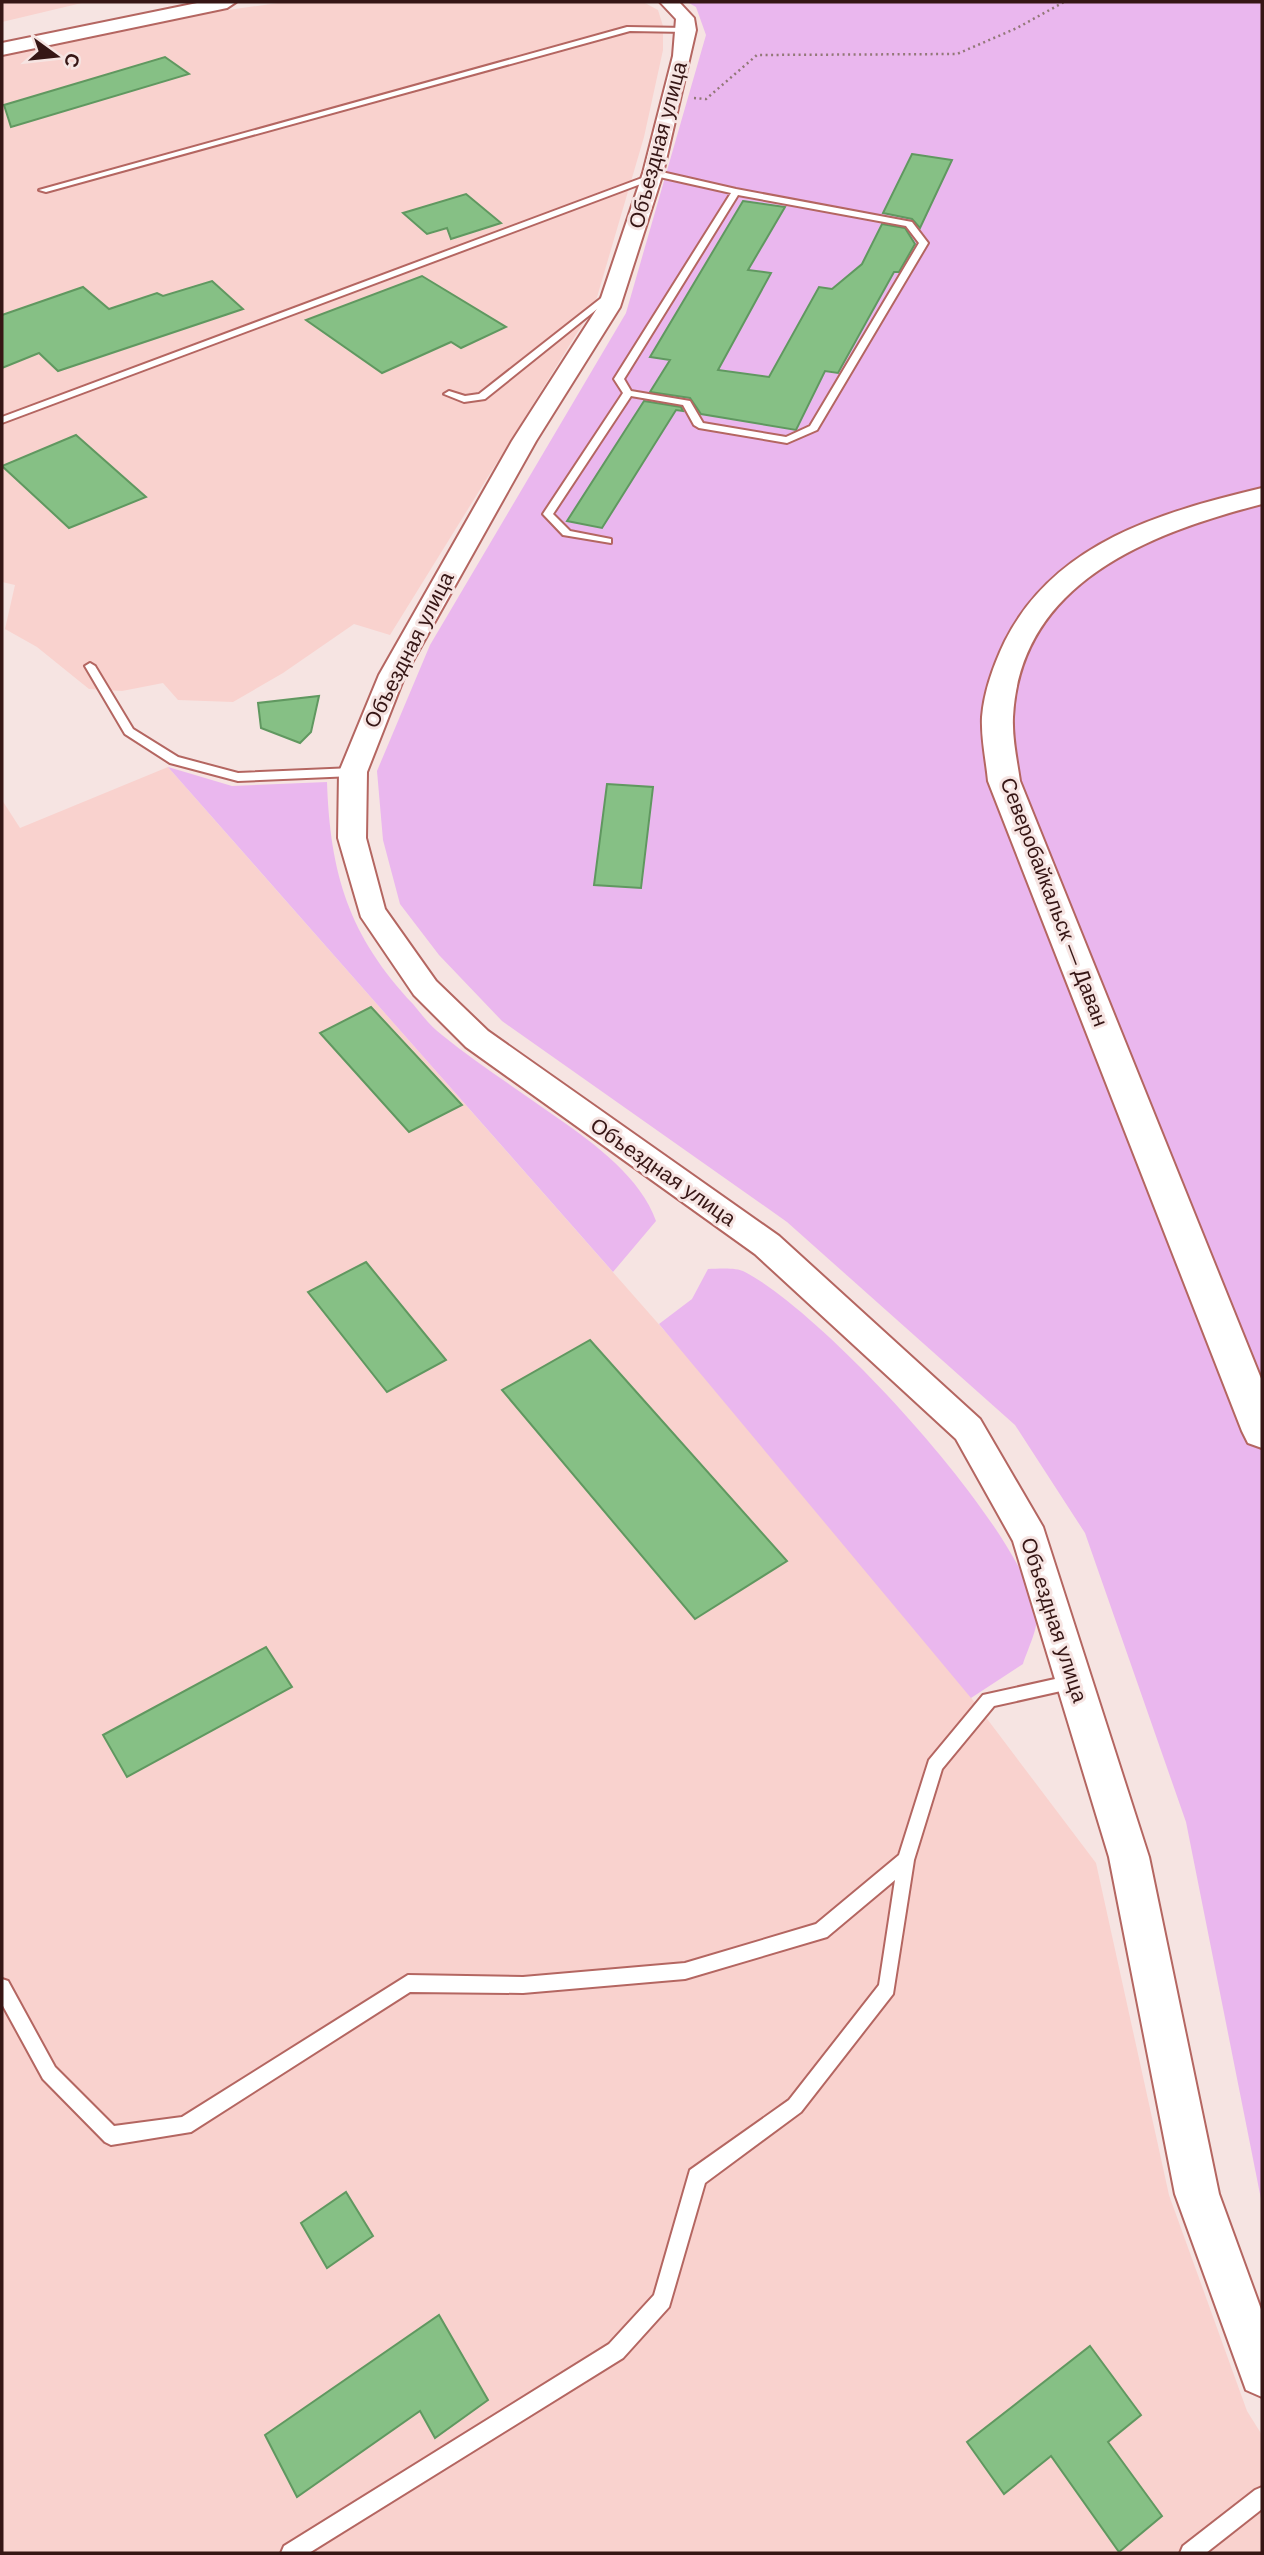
<svg xmlns="http://www.w3.org/2000/svg" width="1264" height="2555" font-family="Helvetica,sans-serif">
<style>
.built{fill:#f9d2ce}
.green{fill:#eab7ee}
.building{fill:#86c085;stroke:#609860;stroke-width:2}
.lines{fill:none;stroke-linecap:round;stroke-linejoin:round}
.service-casing{stroke:#b46661;stroke-width:4}
.tertiary-casing{stroke:#b46661;stroke-width:4}
.secondary-casing{stroke:#b46661;stroke-width:4}
.path{stroke:#927877;stroke-width:2.5;stroke-dasharray:2 3.5;stroke-linecap:butt}
.service{fill:#fff;fill-rule:evenodd}
.tertiary{fill:#fff;fill-rule:evenodd}
.secondary{fill:#fff;fill-rule:evenodd}
.labels{text-anchor:middle;stroke-width:6;stroke-linejoin:round;paint-order:stroke}
.street-label{font-size:21px;fill:#361615;stroke:#f6e4e2}
</style>
<rect width="100%" height="100%" fill="#f6e4e2"/>
<g class="built">
<polygon points="2,2 86,2 2,22"/>
<polygon points="285,2 643,2 658,10 663,26 663,50 644,137 595,304 390,635 354,624 283,673 233,702 178,700 163,683 122,691 89,689 37,647 5,629 15,585 2,582 2,55 193,15"/>
<polygon points="168,767 870,1564 1096,1863 1169,2195 1247,2411 1262,2435 1262,2553 2,2553 2,800 20,828"/>
</g>
<g class="green">
<polygon points="687,2 1262,2 1262,2204 1186,1822 1085,1533 1015,1425 787,1222 502,1021 439,955 400,904 383,840 377,771 430,645 626,313 706,35 696,7"/>
<path d="M168,767L232,786L327,782C330,874 349,936 413,1004C422,1015 431,1027 442,1035C479,1065 520,1091 559,1119C595,1144 641,1178 656,1221L613,1272Z"/>
<path d="M708,1269C719,1269 735,1267 745,1272C825,1314 1019,1524 1037,1613C1039,1627 1027,1651 1023,1664L971,1698L659,1324L692,1299Z"/>
</g>
<g class="building">
<polygon points="165,57 189,74 11,127 4,105"/>
<polygon points="912,154 952,160 920,228 912,219 883,213"/>
<polygon points="466,194 501,223 451,239 447,228 427,234 403,213"/>
<polygon points="743,201 785,207 748,270 771,273 718,370 769,377 819,287 832,289 862,264 882,224 905,228 915,244 899,272 894,272 838,373 825,371 796,430 701,414 690,398 650,392 670,360 650,357"/>
<polygon points="422,276 506,327 461,348 451,342 382,373 306,320"/>
<polygon points="212,281 243,309 58,371 39,353 2,368 2,315 83,287 109,309 157,293 163,296"/>
<polygon points="644,401 681,407 683,411 676,410 602,528 567,521"/>
<polygon points="76,435 146,497 69,528 2,466"/>
<polygon points="319,696 311,732 300,743 261,728 258,703"/>
<polygon points="607,784 653,787 641,888 594,885"/>
<polygon points="371,1007 462,1105 409,1132 320,1033"/>
<polygon points="366,1262 446,1360 387,1392 308,1292"/>
<polygon points="590,1340 787,1561 695,1619 502,1390"/>
<polygon points="266,1647 292,1687 127,1777 103,1735"/>
<polygon points="346,2192 373,2236 327,2268 301,2223"/>
<polygon points="439,2315 488,2400 435,2438 420,2411 297,2497 265,2435"/>
<polygon points="1090,2346 1141,2415 1108,2442 1162,2516 1119,2552 1051,2456 1004,2494 967,2442"/>
</g>
<g class="lines">
<g class="service-casing">
<g id="service">
<polygon points="627,27 687,28 691,30 687,32 630,31 46,192 39,190"/>
<path d="M653,170L736,189L912,222L928,243L817,430L787,443L699,428L694,425L683,405L631,396L553,514L570,531L611,539V543L563,535L543,514L623,393L614,379L731,193L655,176L654,179L2,423V417L650,175V171ZM738,195L906,226L919,243L810,426L786,437L703,423L690,401L631,391L624,379Z"/>
<polygon points="614,288 619,291 617,293 485,399 464,402 444,394 449,391 465,396 479,394"/>
<polygon points="90,663 95,666 133,729 178,757 238,773 353,768 359,772 353,776 238,781 170,763 125,734 85,666"/>
<polygon points="1073,1675 1079,1677 1081,1682 1079,1687 994,1706 942,1769 914,1860 893,1994 801,2112 705,2183 669,2307 623,2358 309,2553 281,2553 284,2546 609,2344 654,2295 690,2170 789,2100 879,1985 895,1880 827,1937 685,1979 523,1993 410,1992 191,2132 111,2145 105,2142 43,2079 2,2004 2,1979 8,1981 55,2067 114,2126 182,2117 408,1975 523,1977 685,1963 816,1924 899,1855 929,1760 983,1695"/>
<polygon points="1262,2487 1262,2509 1206,2553 1180,2553 1183,2546 1255,2490"/>
</g>
</g>
<g class="tertiary-casing">
<g id="tertiary">
<polygon points="202,2 236,2 227,8 2,55 2,43"/>
<polygon points="660,2 679,2 694,18 696,30 663,173 620,307 536,441 405,675 367,772 366,838 385,909 436,981 488,1031 779,1236 980,1419 1043,1527 1149,1857 1219,2194 1262,2312 1262,2397 1246,2390 1175,2194 1109,1857 1013,1541 956,1439 755,1254 466,1047 414,995 361,917 338,838 339,772 379,675 512,441 598,307 643,173 673,56 676,19"/>
</g>
</g>
<g class="secondary-casing">
<path id="secondary" d="M1262,488V504C1151,533 1020,581 1013,717C1012,739 1017,760 1020,781L1262,1381V1448L1248,1443L1242,1431L988,781C986,760 981,739 982,717C984,691 994,664 1005,641C1055,542 1162,512 1262,488Z"/>
</g>
<polyline class="path" points="694,98 706,99 757,55 957,54 1017,28 1064,2"/>
<use href="#service" class="service"/>
<use href="#tertiary" class="tertiary"/>
<use href="#secondary" class="secondary"/>
</g>
<g class="labels">
<g class="street-label">
<text transform="translate(658 145) rotate(-75)" y="7">Объездная улица</text>
<text transform="translate(409 650) rotate(-63)" y="7">Объездная улица</text>
<text transform="translate(1054 902) rotate(69)" y="7">Северобайкальск — Даван</text>
<text transform="translate(663 1172) rotate(35)" y="7">Объездная улица</text>
<text transform="translate(1054 1620) rotate(72)" y="7">Объездная улица</text>
</g>
</g>
<rect width="1264" height="2555" fill="none" stroke="#361615" stroke-width="7"/>
<g transform="translate(56 56) rotate(105)" stroke="#f6e4e2" stroke-width="5" paint-order="stroke">
<path d="M0-5L12 26L0 18L-12 26Z" fill="#361615"/>
<text y="-10" font-size="19" font-weight="bold" text-anchor="middle" fill="#361615">С</text>
</g>
</svg>
